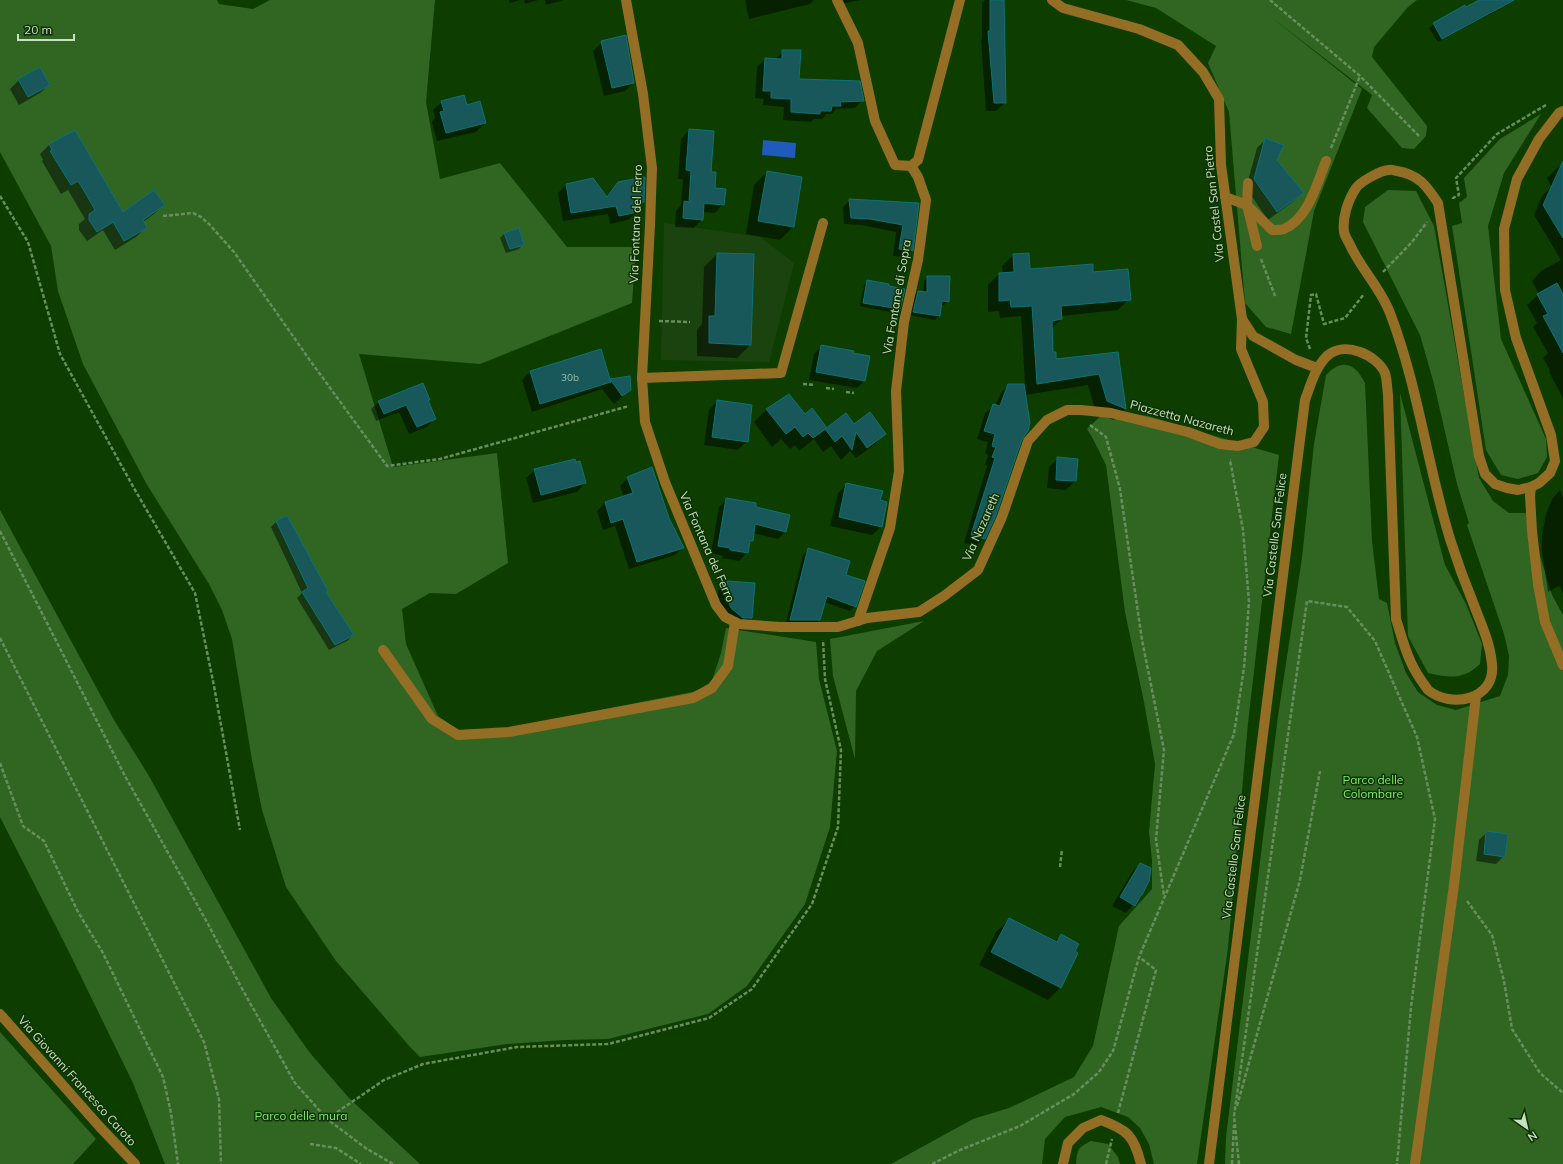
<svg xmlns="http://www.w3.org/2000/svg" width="1563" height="1164" font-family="Mulish,sans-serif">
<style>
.built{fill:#1b4310}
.green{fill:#306622}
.water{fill:#1e5bbb}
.shadow{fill:#0007;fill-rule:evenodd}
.building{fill:#18575a;stroke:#0d7377}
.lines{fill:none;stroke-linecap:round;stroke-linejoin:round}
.path{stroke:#688e5e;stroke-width:2.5;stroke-dasharray:4 2;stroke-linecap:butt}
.minor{stroke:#956e25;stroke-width:10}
.labels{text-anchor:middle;stroke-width:3;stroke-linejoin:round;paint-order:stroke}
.number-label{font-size:10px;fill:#9abea6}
.street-label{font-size:12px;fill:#c6e0c0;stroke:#0d3103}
.park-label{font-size:12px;fill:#84ec6a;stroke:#0d3103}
</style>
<rect width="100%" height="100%" fill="#0d3e00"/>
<polygon class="built" points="664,223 760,237 794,263 769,362 661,360"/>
<g class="green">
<polygon points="0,0 217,0 219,4 253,9 270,0 435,0 426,102 440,179 500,163 567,247 636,247 632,303 480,364 359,354 393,467 497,453 508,563 456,594 430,593 402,609 406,644 438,716 458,730 509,728 697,691 712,681 721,653 726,628 816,642 819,679 837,751 830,827 805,904 747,986 708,1014 608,1039 565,1040 507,1044 420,1057 411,1048 336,961 286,887 262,810 252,760 232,639 222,610 209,584 146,483 83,364 58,291 51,246 0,152"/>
<polygon points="1126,0 1417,0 1408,7 1374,47 1372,57 1427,126 1426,136 1414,149 1402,148 1367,108 1372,95 1267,14 1362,89 1314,211 1291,334 1266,327 1245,303 1229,112 1208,63 1216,46 1156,8"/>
<polygon points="1541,114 1504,173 1488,226 1501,339 1546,439 1547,457 1538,473 1518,479 1501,475 1486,450 1452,226 1462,223 1459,203 1467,197 1464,178 1500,139"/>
<path d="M1388,190L1416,191L1434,226L1479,478L1493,501L1509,513H1527L1552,595L1563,615V1164H1225L1226,1137L1278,716L1302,558L1314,444L1326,375C1342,358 1355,363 1365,383L1372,541L1379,599L1387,603L1395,643L1406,673L1418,692L1437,705L1456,710L1500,696L1508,675L1509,656L1504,634L1467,525L1469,523L1457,484L1434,384L1420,335L1363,222L1365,207Z"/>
<path d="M1400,393L1445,565L1466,604L1482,644L1480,664C1463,680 1450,678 1428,673L1408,636Z"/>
<polygon points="1107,410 1148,416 1279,455 1248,723 1228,948 1197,1164 1154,1164 1149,1144 1140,1128 1128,1117 1101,1107 1065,1117 1045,1139 1042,1164 891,1164 973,1119 1009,1108 1074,1077 1093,1046 1119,926 1152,889 1152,860 1149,832 1155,764 1144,702 1125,612 1106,465 1092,437 1087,429"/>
<polygon points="0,510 114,720 149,776 271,998 310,1053 349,1098 420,1164 165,1164 133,1083 67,948 0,817"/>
<polygon points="924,621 877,651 856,691 855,759 833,676 830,639"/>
<polygon points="0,1032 96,1139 73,1164 0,1164"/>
<path d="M1091,1141L1108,1144L1118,1157L1120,1164H1076C1077,1150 1078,1147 1091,1141Z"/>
</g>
<polygon class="water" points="763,140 796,143 795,158 762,155"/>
<g class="shadow">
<polygon points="509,0 520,0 510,3"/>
<polygon points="524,0 538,0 525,4"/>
<polygon points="545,0 564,0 546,5"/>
<polygon points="745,0 814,0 810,4 749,19"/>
<polygon points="839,0 861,0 841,4"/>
<polygon points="985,0 1003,0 1005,103 996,111 986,111 981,40 982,38 982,3"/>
<polygon points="1481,0 1494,0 1498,8 1494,12 1438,42 1429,28 1434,24"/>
<polygon points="602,42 633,83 625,91 604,96 593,51"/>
<polygon points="783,51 798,80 863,100 855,108 836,109 832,114 826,114 822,119 814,119 811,122 783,120 784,107 763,105 764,99 755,98 757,67 765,59 775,60"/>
<polygon points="19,80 49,85 40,93 19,105 10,89"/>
<polygon points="442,102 485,123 476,132 437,141 432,122 435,118 433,110"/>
<path d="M689,130L710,173L714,189L723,204L715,213L703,212L702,219L694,228L675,227L676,211L681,205L683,179H678L681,139ZM699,202L717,203V205L699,204Z"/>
<polygon points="74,131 122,213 164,205 154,214 143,222 146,228 136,237 115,250 103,230 87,241 79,230 79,224 85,219 68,190 61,194 42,161 43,160 40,154 49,145"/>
<polygon points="1266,139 1276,161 1303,193 1294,201 1268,220 1246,188 1257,148"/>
<polygon points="1563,165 1563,398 1549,372 1550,370 1543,358 1548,353 1533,327 1537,323 1527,305 1539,294 1532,281 1541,271 1561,260 1534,215 1542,196 1551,187 1547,178 1557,168"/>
<polygon points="767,172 793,227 780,240 746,234 754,185"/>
<polygon points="619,183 643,202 637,209 637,212 628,220 610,224 608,214 563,221 558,193 567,184 606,197"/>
<polygon points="850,200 918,204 912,251 905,257 893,256 896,232 862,225 844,224 843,207"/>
<polygon points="518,229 523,244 519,249 506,253 500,238 504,234"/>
<polygon points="717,254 753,255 750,345 737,358 697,356 697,330 702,324 704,267"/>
<polygon points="1013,255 1029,271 1093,273 1129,299 1118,310 1061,316 1061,319 1051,329 1052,353 1055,360 1117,353 1125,409 1114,420 1096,413 1088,385 1025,395 1021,438 984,538 976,546 964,543 987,466 985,465 988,455 985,453 988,442 977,439 985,413 993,406 995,406 1001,393 1009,385 1025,385 1021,316 1000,318 999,311 988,312 988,285 999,274 1003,274 1002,266"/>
<polygon points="928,277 948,301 944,305 941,305 939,316 935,320 910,315 914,296 918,292 923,293 924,281"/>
<polygon points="868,281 899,309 895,313 860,306 864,285"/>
<polygon points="822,346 852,354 865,380 857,388 809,380 814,354"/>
<polygon points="530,372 609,380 629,377 630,389 614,404 602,389 532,412 522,380"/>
<polygon points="427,401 434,419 427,427 409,434 399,412 376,421 371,409 379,402"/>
<polygon points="717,401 747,441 738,450 704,445 709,410"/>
<polygon points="767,409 804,416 822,432 846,415 854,425 884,434 874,445 856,458 850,451 841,460 831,446 823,452 814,439 799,451 795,445 790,449 781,439 772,447 754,422"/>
<polygon points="1058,458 1075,481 1066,490 1047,488 1049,467"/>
<polygon points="535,470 585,483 577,492 533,503 526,478"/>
<polygon points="628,478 667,514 683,548 675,555 629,569 615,526 603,530 597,511 605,503 624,497 620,486"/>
<polygon points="847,484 879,501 881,527 872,535 830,526 838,493"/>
<polygon points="1560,490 1563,497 1563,593 1559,586 1548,592 1542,551 1542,536 1546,514 1552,499"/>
<polygon points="727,499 754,508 786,531 778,539 753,533 752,541 749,544 747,553 739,561 722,558 723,556 711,553 719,507"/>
<polygon points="276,522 353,635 347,641 329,650 297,598 302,593 271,527"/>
<polygon points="809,549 844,576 855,606 850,611 824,602 819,620 814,626 785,626 803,555"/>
<polygon points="727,582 751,618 742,627 717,604 718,591"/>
<polygon points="1487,832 1504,856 1496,864 1476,861 1479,840"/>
<polygon points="1140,864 1141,895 1126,913 1112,906 1132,872"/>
<polygon points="1009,920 1054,942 1061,936 1060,988 1048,1000 979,965 996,932"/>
</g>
<g class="building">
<polygon points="990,0 1004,0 1006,103 994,103 988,31 990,31"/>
<polygon points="1479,0 1514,0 1442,39 1433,23 1465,5 1466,7"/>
<polygon points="626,35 634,83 612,88 601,41"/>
<polygon points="782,50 801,50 799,79 860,81 864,101 840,102 841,106 832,106 831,111 820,111 820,114 791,112 791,99 771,98 771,91 763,91 765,58 782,59"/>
<polygon points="40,67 50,85 28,97 18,79"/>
<polygon points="464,95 467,105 480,101 486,123 446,133 440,112 444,111 441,101"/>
<polygon points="689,129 714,131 711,172 716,172 715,188 726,189 724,205 704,203 703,220 683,218 684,201 689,202 691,171 686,170"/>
<polygon points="75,130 123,212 154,190 165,205 143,220 147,228 124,241 113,222 97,232 89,220 89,214 95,210 86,194 78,181 71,185 50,151 52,150 49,144"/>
<polygon points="1265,138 1284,145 1277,160 1304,193 1277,212 1254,179"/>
<polygon points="1563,161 1563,238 1543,205"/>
<polygon points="767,171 802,177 794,227 758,221"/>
<polygon points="645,177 644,202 637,204 638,212 619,216 616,206 571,213 566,184 593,178 607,197 618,182"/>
<polygon points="849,199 919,203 913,251 899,249 903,225 870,219 851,218"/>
<polygon points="519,228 524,245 510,249 504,233"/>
<polygon points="717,253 754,254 751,345 709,343 709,316 715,316"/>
<polygon points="1029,253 1030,269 1093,264 1093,272 1128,269 1131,300 1061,306 1062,319 1052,321 1053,352 1056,352 1056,359 1118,352 1126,409 1107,401 1099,374 1037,384 1032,306 1011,307 1010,300 999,301 999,273 1014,272 1013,254"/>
<polygon points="927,276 950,276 949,302 942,301 940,316 913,312 918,291 927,292"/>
<polygon points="867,280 889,284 889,286 905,289 900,309 863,303"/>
<polygon points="1557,283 1563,294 1563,353 1543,316 1548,314 1537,294"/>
<polygon points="821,345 854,351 853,353 870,356 865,381 816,372"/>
<polygon points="601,349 610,379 630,376 631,390 622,396 610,379 611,382 540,404 530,371"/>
<polygon points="423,383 430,400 428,400 436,419 417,427 406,405 384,414 378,401"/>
<polygon points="1008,384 1024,384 1030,423 1028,431 1022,439 996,515 985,539 971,535 995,458 992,457 996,447 992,446 995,434 984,431 993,404 1000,406"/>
<polygon points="789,394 805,414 812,408 827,428 813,438 808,433 803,437 795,427 786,434 766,409"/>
<polygon points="717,400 752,405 748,442 712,437"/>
<polygon points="870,412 886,434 867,448 856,432 852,450 842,436 835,442 825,429 846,413 854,424"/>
<polygon points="1057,457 1078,459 1076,481 1056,480"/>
<polygon points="575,459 576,462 580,461 586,483 541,495 534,469"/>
<polygon points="652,467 669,518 684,548 637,562 623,519 611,523 605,502 633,493 627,477"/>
<polygon points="846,483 883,491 880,500 887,502 882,527 839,517"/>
<polygon points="726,498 756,503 756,507 790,515 786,532 755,524 753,541 750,541 748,553 730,550 730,548 718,546"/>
<polygon points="287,515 328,591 326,592 354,635 335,645 302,592 308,588 276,521"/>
<polygon points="808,548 850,561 846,575 865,581 856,607 827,596 820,620 790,620"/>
<polygon points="727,581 755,583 752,618 743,618 731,608 726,595"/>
<polygon points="1486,831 1508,834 1505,857 1484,854"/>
<polygon points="1140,863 1151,868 1149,881 1142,895 1141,895 1135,906 1120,897"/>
<polygon points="1009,918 1057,942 1061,934 1079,944 1075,951 1078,953 1061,988 991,952"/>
</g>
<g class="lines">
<g class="path">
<polyline points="1270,0 1360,76 1419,136"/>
<polyline points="1331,148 1360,76"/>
<polyline points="0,196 28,242 60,354 135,490 195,593 214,686 240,830"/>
<polyline points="1453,199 1453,198 1459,195 1456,178 1497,134 1546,105"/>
<polyline points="163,216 193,213 201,217 209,224 234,252 309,359 387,466 440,459 629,406"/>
<polyline points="1261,259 1275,296"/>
<polyline points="1383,272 1412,242 1427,222"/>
<polyline points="659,321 690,322"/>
<polyline points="1310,349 1306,338 1311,295 1316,294 1324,324 1345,318 1364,294"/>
<polyline points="803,384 815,385"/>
<polyline points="826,388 834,389"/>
<polyline points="846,392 854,393"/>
<polyline points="1090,425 1106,437 1120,489 1142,640 1164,750 1156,839 1164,896"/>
<polyline points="0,531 125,776 208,924 240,985 295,1083 327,1119 367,1149 393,1164"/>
<polyline points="0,638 204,1042 219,1099 221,1164"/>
<polyline points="0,763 23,826 44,841 78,912 103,953 163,1077 171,1113 178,1164"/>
<polyline points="1060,867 1062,849"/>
<polyline points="1467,901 1492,935 1504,981 1512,1029 1540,1073 1563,1093"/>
<polyline points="1237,1106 1300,880 1320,771"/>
<polyline points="1118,1113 1156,970 1139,957"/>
<polyline points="327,1119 384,1080 423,1064 517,1047 608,1044 709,1018 752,989 812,904 838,827 841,750 825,679 823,640"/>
<polyline points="310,1144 336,1148 361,1164"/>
<polyline points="932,1164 960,1150 1020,1126 1074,1094 1099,1072 1113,1051 1139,957 1234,734 1244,668 1249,602 1243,530 1230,460 1231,460"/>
<polyline points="1106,1164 1112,1139"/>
<polyline points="1232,1164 1234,1125"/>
<polyline points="1239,1164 1234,1116 1307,601 1347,607 1375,641 1417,737 1435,819 1411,1007 1397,1164"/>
</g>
<g class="minor">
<polyline points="626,0 643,94 652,168 650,225 642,378 645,422 665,482 716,605 725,617 739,624 780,627 838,627 867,618 919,612 944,596 978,570 1002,517 1028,441 1047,420 1067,410 1081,410 1111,413 1188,432 1220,444 1238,446 1254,442 1264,427 1263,402 1241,349 1242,319"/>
<polyline points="837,0 858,43 875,121 895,165 911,166"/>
<polyline points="1052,0 1063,8 1139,29 1178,45 1203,72 1219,99 1221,165 1242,319 1253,336 1296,360 1317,368"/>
<polyline points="911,166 918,160 960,0"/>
<polyline points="1248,183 1247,205 1257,246"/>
<path d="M1225,197L1247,205L1272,230C1276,230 1281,230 1284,229C1309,218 1317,183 1326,161"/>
<polyline points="642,378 781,373 823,223"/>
<polyline points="1531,487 1530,496 1532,531 1538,584 1545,622 1563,665"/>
<polyline points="858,621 890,528 899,471 896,391 904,322 918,260 926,200 918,177 911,166"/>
<polyline points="383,650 432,719 458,735 509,732 693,698 712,688 728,666 735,622"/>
<polyline points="0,1014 99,1126 135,1164"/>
<path d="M1063,1164L1068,1143L1083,1128L1101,1120C1128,1130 1134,1136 1141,1164"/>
<path d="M1209,1164L1305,400C1311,384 1315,368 1327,356C1344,340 1377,355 1385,373C1387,379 1387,388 1388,395L1396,619C1403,641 1408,662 1421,680C1423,683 1426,687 1428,690C1451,709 1496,700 1492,664C1490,642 1481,624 1474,605C1465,583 1457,561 1450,539C1427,464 1418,386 1390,313C1381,289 1362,270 1351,247C1349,242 1345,237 1344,232C1342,218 1348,200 1356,188C1360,182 1381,170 1389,170C1392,169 1394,171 1397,171C1419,175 1426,185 1438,203L1479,456L1485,474L1495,484L1507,488L1518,490L1531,487L1539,483L1550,473L1555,461L1551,435L1516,338L1505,290L1504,229L1517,179L1539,139L1559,113L1563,111"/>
<polyline points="1415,1164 1454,885 1476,696"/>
</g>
</g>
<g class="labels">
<g class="number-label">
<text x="570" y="381">30b</text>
</g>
<g class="street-label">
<text transform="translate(1214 204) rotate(-96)" y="4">Via Castel San Pietro</text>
<text transform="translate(636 224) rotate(-88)" y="4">Via Fontana del Ferro</text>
<text transform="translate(897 297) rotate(-80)" y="4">Via Fontane di Sopra</text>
<text transform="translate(1182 418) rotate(15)" y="4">Piazzetta Nazareth</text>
<text transform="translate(981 527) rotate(-66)" y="4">Via Nazareth</text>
<text transform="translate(1275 535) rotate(-83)" y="4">Via Castello San Felice</text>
<text transform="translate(707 547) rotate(66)" y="4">Via Fontana del Ferro</text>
<text transform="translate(1234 857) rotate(-83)" y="4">Via Castello San Felice</text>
<text transform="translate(77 1081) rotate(48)" y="4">Via Giovanni Francesco Caroto</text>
</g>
<g class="park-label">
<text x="1373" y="784">Parco delle<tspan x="1373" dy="14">Colombare</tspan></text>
<text x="301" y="1120">Parco delle mura</text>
</g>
</g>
<g transform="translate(1527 1128) rotate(146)" stroke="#0d3103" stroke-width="3" paint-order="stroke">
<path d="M0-3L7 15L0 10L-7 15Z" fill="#c6e0c0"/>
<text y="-6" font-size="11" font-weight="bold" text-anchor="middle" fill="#c6e0c0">N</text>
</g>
<path d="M18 34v6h56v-6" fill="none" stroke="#c6e0c0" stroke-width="2"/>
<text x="24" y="34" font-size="12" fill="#c6e0c0" stroke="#0d3103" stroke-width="3" paint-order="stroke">20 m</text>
</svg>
